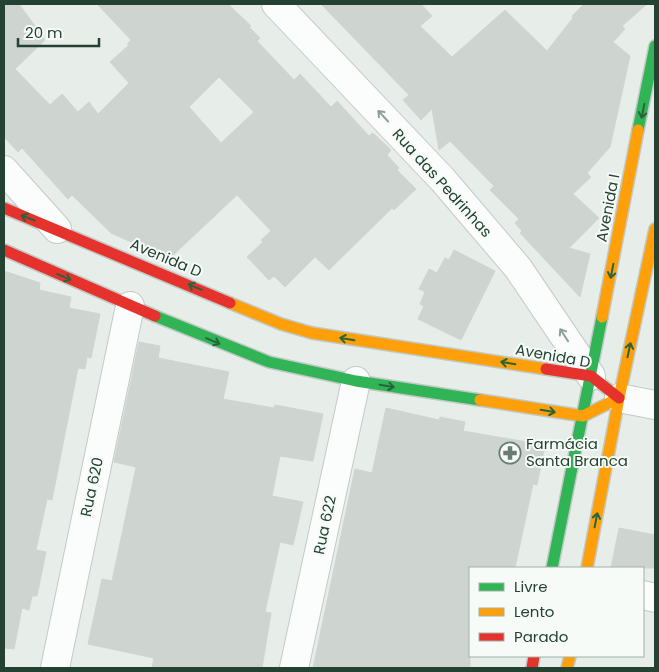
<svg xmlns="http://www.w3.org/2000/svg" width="659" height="672" font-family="Poppins,sans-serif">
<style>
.building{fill:#ced4d0;stroke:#cfd6d2;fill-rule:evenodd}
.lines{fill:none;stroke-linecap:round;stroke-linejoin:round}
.street-casing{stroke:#c4cac6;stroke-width:30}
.fast-casing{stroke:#c0c9c4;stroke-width:14}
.slow-casing{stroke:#c0c9c4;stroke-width:14}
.jam-casing{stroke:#c0c9c4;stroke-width:14}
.street{stroke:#fbfcfc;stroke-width:28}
.fast{stroke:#30b455;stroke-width:11}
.slow{stroke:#ff9f0a;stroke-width:11}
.jam{stroke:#e5322d;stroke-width:11}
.oneway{stroke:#27643c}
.oneway2{stroke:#8f9f97}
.labels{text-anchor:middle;stroke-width:4;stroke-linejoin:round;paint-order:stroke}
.street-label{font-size:15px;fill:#234232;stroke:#f6fbf7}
.poi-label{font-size:15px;fill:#234232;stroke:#f6fbf7;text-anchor:start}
</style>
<rect width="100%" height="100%" fill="#e7ede9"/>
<g class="building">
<path d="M4,4H19L45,40L15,69L50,105L62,94L78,112L89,102L98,114L129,83L110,62L129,45L127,44L131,40L97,4H228L251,26L249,27L260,38L257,41L294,80L300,74L331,107L337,101L369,136L373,133L391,150L387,155L399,168L397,170L416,189L394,210L392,208L329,270L315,257L285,287L274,276L269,280L247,257L263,242L261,240L271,231L237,195L169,259L111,233L72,195L68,199L22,148L18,152L4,137ZM219,77L254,112L221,143L189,107Z"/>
<polygon points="321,4 421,4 432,16 420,26 452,57 505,10 547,51 573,18 572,16 584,4 647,4 622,26 625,29 613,42 630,56 610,147 587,173 591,177 573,194 599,218 569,248 590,254 580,297 520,233 522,231 515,223 519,219 490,190 494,186 450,141 439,150 432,109 421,120 403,100 409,95"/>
<polygon points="454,250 495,271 461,340 418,319 424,306 420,304 425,292 419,289 429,269 437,273 445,258 449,260"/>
<polygon points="4,271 40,283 39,290 71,297 69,308 100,314 91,358 87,357 85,369 78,368 52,500 47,499 36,550 46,552 37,596 32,596 29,610 22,608 14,649 4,648"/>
<polygon points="139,342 160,346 158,358 229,372 223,399 274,408 275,405 323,414 313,461 280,456 272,496 303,502 293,545 280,542 265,612 271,613 262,668 152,668 154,658 88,644 102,579 112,581 136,467 114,462"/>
<polygon points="386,408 439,420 440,417 465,422 463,431 545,445 537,485 533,484 515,568 470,568 470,668 313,668 355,469 372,473"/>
<polygon points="619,528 655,535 655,568 611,568"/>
</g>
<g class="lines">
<g class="street-casing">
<g id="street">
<polyline points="276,4 443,180 518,268 591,376"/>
<polyline points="4,170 57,229"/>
<polyline points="619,398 655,405"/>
<polyline points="643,595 655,598"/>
<polyline points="55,668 130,306"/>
<polyline points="294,668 356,381"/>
</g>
</g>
<g class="fast-casing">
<g id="fast">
<polyline points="638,130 655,46"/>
<polyline points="155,316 269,362 356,381 480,400"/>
<polyline points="552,568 602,317"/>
</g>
</g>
<g class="slow-casing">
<g id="slow">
<polyline points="230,303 281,324 312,333 546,369"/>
<polyline points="602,317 638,130"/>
<polyline points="480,400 583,416 619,398"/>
<polyline points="587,568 619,398 655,229"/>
<polyline points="567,668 570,656"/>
</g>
</g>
<g class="jam-casing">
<g id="jam">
<polyline points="4,208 230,303"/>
<polyline points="4,250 155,316"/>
<polyline points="546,369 591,376 619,398"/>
<polyline points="532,668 534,656"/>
</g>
</g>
<use href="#street" class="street"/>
<use href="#fast" class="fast"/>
<use href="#slow" class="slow"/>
<use href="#jam" class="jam"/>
</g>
<defs><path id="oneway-shaft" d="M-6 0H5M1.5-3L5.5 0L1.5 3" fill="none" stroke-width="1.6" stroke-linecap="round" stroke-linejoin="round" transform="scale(1.25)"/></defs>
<g class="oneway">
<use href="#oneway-shaft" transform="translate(643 111) rotate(101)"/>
<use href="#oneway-shaft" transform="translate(28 218) rotate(-159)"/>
<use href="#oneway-shaft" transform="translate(612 271) rotate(101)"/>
<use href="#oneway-shaft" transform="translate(64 277) rotate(24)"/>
<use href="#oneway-shaft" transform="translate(195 287) rotate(-157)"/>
<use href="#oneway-shaft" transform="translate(347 339) rotate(-171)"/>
<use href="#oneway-shaft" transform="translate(213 341) rotate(23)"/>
<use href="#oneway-shaft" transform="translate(629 350) rotate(-78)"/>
<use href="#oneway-shaft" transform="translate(508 363) rotate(-171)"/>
<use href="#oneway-shaft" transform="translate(387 386) rotate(9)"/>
<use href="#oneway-shaft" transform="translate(548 411) rotate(9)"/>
<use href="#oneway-shaft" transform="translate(596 520) rotate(-79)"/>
</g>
<g class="oneway2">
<use href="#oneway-shaft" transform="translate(383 116) rotate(-133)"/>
<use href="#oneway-shaft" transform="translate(564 335) rotate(-123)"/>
</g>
<defs>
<g id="pharmacy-ring" transform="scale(1.125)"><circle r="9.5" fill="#f6fbf7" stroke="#687e72" stroke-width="1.5"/><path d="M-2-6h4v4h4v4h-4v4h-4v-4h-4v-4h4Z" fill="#687e72"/></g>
</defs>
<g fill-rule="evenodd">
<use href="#pharmacy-ring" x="510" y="453"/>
</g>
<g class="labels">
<g class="street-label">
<text transform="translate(442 183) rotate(48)" y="5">Rua das Pedrinhas</text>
<text transform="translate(608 208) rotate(-79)" y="5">Avenida I</text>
<text transform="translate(166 258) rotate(23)" y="5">Avenida D</text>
<text transform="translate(553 356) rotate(10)" y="5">Avenida D</text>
<text transform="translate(92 487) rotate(-78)" y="5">Rua 620</text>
<text transform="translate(325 525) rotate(-78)" y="5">Rua 622</text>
</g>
<g class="poi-label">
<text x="526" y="449">Farmácia<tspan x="526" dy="17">Santa Branca</tspan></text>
</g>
</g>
<rect width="659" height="672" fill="none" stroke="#234232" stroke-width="10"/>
<rect x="469" y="567" width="175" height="90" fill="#f6fbf7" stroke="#a2b1a8"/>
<rect x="479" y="583" width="25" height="8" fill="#30b455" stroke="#a2b1a8"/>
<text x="514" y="592" font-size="15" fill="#234232">Livre</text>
<rect x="479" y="608" width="25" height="8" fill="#ff9f0a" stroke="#a2b1a8"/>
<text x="514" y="617" font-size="15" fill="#234232">Lento</text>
<rect x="479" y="633" width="25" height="8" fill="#e5322d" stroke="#a2b1a8"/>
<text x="514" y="642" font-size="15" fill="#234232">Parado</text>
<path d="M18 38v8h81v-8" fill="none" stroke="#234232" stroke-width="2.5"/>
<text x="25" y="38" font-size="15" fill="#234232" stroke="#f6fbf7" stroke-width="4" paint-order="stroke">20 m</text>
</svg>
